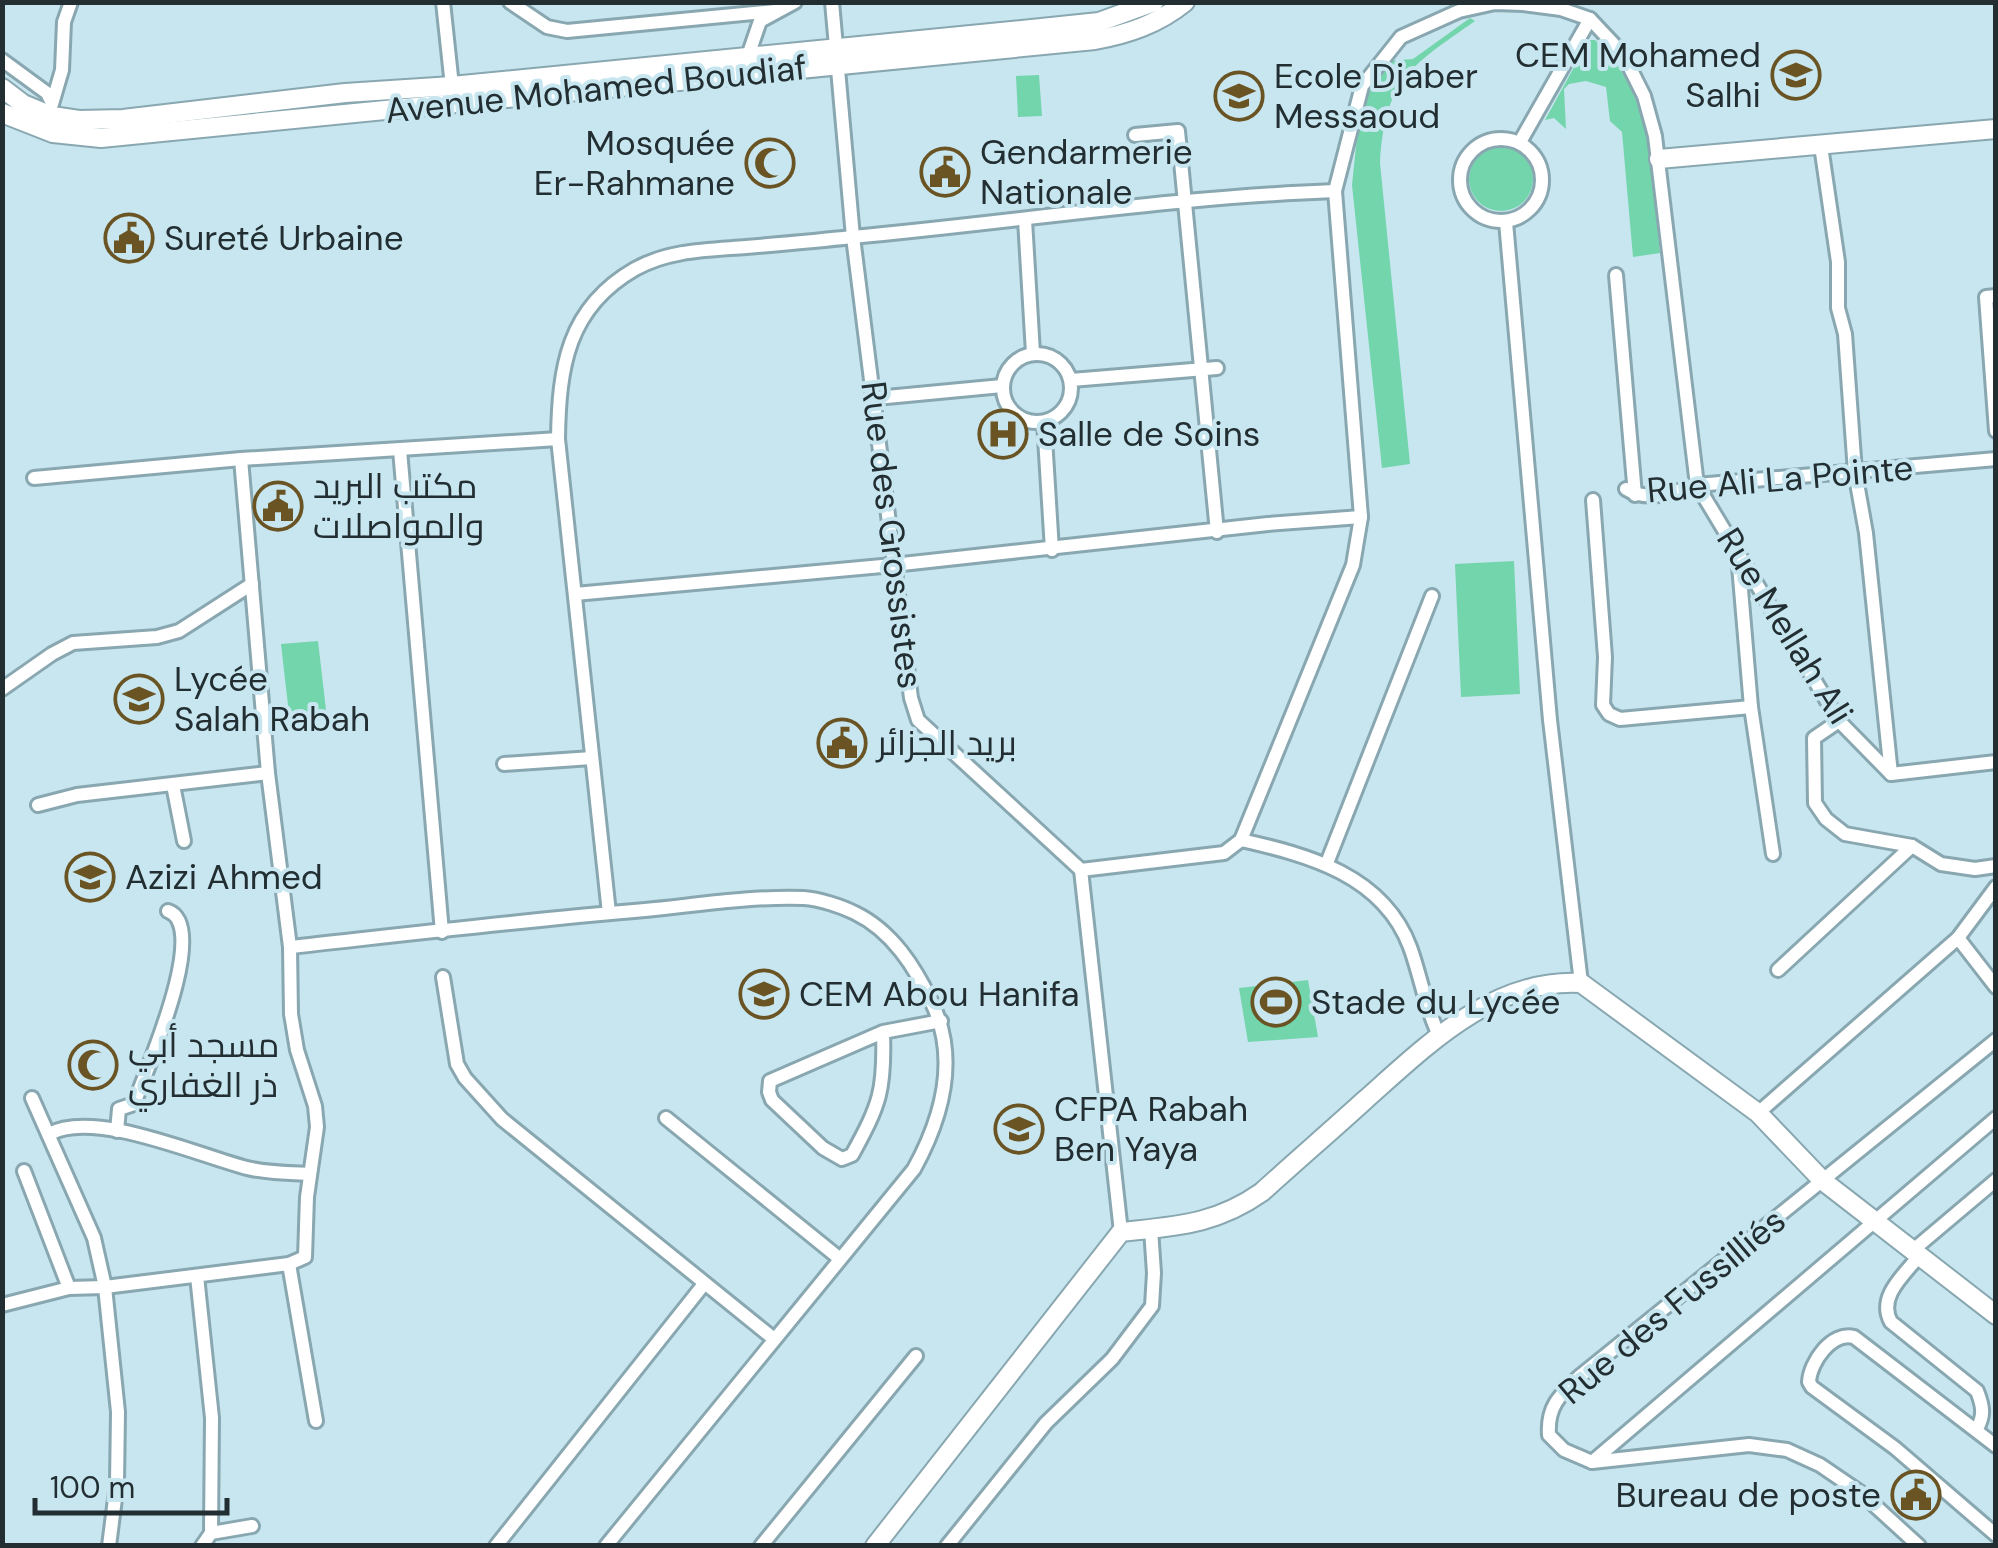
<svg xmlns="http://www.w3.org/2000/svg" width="1998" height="1548" font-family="'DM Sans',Cairo,sans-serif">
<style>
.green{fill:#73d5ac}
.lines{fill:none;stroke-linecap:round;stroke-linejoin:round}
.street-casing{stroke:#89a7b0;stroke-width:18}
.secondary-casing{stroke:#89a7b0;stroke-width:22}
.street{stroke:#fff;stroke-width:12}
.secondary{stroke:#fff;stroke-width:18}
.labels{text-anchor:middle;stroke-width:8;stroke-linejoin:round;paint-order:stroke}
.poi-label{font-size:35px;fill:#222e32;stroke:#c7e6ef;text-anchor:start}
.street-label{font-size:35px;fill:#222e32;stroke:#c7e6ef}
</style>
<rect width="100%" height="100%" fill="#c7e6ef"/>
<g class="green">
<path d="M1470,18L1475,21C1411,66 1385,79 1380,163L1410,464L1382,468L1352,185L1359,118L1370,87L1390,61L1413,59Z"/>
<path d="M1589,40H1595C1654,92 1654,180 1660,253L1633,257L1622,132L1610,121L1606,87L1586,81L1569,84L1564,89L1566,129L1554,118L1545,120Z"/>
<polygon points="1039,75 1042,116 1018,117 1016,76"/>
<circle cx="1501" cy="179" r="32"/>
<polygon points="1514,561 1520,694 1461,697 1455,564"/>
<polygon points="318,641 326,710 289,714 281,644"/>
<polygon points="1308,980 1318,1037 1248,1042 1239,988"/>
</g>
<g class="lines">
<g class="street-casing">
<g id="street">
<polyline points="443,2 452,86"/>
<polyline points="510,2 547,27 567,31 775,11"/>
<polyline points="832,2 853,237 911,698 918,720 1081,870 1121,1232"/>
<polyline points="748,56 760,21 795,2"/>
<polyline points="2,60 47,93 52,103"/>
<polyline points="52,104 62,70 64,22 71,2"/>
<polyline points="1135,135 1178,131 1217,532"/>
<circle cx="1501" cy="180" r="41"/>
<polyline points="1520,142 1590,19"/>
<polyline points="1821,146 1838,262 1838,308 1845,334 1855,472 1866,533 1891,774"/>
<polyline points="1025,220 1033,353"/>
<polyline points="1506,222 1550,720 1581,983"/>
<polyline points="1616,275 1635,495"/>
<polyline points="1996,296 1986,297 1996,431"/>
<circle cx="1037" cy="388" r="34"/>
<polyline points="1071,380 1217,368"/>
<polyline points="876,398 1002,386"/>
<polyline points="1044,422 1052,550"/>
<polyline points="400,450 442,932"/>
<polyline points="34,478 241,459 558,439"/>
<path d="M1626,489C1647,502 1675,493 1697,485L1996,459"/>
<polyline points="1593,500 1605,657 1603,705 1609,714 1620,719 1751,707"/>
<polyline points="1738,554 1751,707 1773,854"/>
<polyline points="575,594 893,565 1268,524 1361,517"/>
<polyline points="2,689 52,654 73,643 157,637 179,631 252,584"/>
<polyline points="1839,721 1814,738 1815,803 1826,819 1845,834 1912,846 1941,864 1975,869 1996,866"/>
<polyline points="504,764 592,758"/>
<polyline points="173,785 184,841"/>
<polyline points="38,805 77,795 268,773"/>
<path d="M1241,840C1308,855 1383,875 1410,947C1421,977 1425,1007 1439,1035"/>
<polyline points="1327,863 1432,596"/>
<polyline points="1081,870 1224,853 1241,840 1353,565 1361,517 1335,191 1362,86 1401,37 1459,11 1495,3 1523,4 1561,9 1590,19 1623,54 1644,96 1655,136 1697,485 1839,721 1891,774 1996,762"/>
<path d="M609,913L558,439C559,368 567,308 635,269C669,250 708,250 746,247C781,244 816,241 852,237C1013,222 1174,197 1335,191"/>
<polyline points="1958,938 1996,987"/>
<path d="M290,947C408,934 527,920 645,910C697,905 752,896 804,898C819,899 841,906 855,913C892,931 915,967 932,1003C959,1059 942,1118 914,1169L606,1546"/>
<polyline points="1778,970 1912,846"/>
<polyline points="443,977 457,1064 465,1078 502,1119 774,1339"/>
<path d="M883,1032C885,1090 880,1104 852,1155L842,1159L823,1148L772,1100L769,1092L770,1081L883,1032L941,1021"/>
<polyline points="32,1098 94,1238 105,1287 118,1412 117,1483 109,1546"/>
<polyline points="1758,1113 1958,938 1996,887"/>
<polyline points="666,1118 839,1258"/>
<path d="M117,1131L119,1109L134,1104C145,1073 211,926 168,911"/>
<path d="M49,1134C94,1109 197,1155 247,1168C267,1173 289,1173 310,1174"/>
<polyline points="24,1171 69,1288"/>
<polyline points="1912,1251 1996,1180"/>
<path d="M1919,1256C1904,1275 1877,1297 1891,1322L1977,1391C1983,1406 1985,1416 1976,1430"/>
<polyline points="289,1264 316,1421"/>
<polyline points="197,1276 212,1418 211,1533"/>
<polyline points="2,1305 69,1288 105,1287 289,1264 305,1257 307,1197 317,1127 315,1106 297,1050 291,1014 290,947 268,773 241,459"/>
<path d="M1996,1446L1854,1337C1832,1331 1810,1362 1809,1382L1812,1387L1895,1448L1996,1535"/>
<polyline points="1592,1462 1996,1118"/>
<polyline points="202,1546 211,1533 252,1526"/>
<polyline points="496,1546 704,1284"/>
<polyline points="761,1546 916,1356"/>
<polyline points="947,1546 1046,1423 1112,1359 1152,1306 1154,1273 1151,1229"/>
<path d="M1919,1546L1861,1493L1820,1465L1787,1450L1749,1445L1592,1462L1564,1450L1549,1435C1547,1407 1559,1396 1579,1377L1996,1040"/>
</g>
</g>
<g class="secondary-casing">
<g id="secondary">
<polyline points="2,88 23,104 52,116 79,120 123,119 345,93 452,86 1051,27 1099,22 1154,2"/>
<path d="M2,113L53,133L101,138L1095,40C1128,34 1158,24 1185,2"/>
<polyline points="1659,159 1996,129"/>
<path d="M875,1546L1121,1232C1176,1226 1215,1225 1262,1192C1296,1161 1331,1131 1365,1100C1426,1046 1493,978 1581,983L1758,1113L1823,1181L1996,1315"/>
</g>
</g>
<use href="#street" class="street"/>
<use href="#secondary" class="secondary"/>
</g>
<defs>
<g id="school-ring" transform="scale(2.5)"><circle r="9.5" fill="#c7e6ef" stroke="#6b5424" stroke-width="1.5"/><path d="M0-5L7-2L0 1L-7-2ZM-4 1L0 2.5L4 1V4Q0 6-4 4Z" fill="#6b5424"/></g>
<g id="mosque-ring" transform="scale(2.5)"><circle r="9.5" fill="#c7e6ef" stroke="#6b5424" stroke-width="1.5"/><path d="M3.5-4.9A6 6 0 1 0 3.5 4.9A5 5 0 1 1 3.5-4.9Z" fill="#6b5424"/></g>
<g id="civic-ring" transform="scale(2.5)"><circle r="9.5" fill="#c7e6ef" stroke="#6b5424" stroke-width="1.5"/><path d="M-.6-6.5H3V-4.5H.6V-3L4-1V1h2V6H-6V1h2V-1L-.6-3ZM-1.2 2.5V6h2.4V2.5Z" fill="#6b5424"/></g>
<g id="hospital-ring" transform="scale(2.5)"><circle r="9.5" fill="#c7e6ef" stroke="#6b5424" stroke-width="1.5"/><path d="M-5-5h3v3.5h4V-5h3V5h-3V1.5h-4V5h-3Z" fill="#6b5424"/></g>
<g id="stadium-ring" transform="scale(2.5)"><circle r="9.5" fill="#c7e6ef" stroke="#6b5424" stroke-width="1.5"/><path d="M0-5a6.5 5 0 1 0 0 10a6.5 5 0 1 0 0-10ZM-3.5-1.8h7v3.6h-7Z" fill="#6b5424"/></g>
<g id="university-ring" transform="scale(2.5)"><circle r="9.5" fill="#c7e6ef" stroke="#6b5424" stroke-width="1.5"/><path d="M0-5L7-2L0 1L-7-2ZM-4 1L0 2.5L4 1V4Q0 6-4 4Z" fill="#6b5424"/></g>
</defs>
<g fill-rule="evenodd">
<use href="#school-ring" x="1796" y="75"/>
<use href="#school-ring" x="1239" y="96"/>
<use href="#mosque-ring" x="770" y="163"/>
<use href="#civic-ring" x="945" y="172"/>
<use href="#civic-ring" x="129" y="238"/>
<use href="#hospital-ring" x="1003" y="434"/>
<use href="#civic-ring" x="278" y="506"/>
<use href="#school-ring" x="139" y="699"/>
<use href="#civic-ring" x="842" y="743"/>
<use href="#school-ring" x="90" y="877"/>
<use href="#school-ring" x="764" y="994"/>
<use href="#stadium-ring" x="1276" y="1002"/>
<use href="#mosque-ring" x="93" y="1065"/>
<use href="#university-ring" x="1019" y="1129"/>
<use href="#civic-ring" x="1916" y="1495"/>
</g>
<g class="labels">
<g class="poi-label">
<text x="1761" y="67" text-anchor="end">CEM Mohamed<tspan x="1761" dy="40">Salhi</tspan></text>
<text x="1274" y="88">Ecole Djaber<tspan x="1274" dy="40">Messaoud</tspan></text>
<text x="735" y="155" text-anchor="end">Mosquée<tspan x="735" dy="40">Er-Rahmane</tspan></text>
<text x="980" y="164">Gendarmerie<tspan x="980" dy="40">Nationale</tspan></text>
<text x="164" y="250">Sureté Urbaine</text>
<text x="1038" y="446">Salle de Soins</text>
<text x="313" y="498">مكتب البريد<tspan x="313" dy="40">والمواصلات</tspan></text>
<text x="174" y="691">Lycée<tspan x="174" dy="40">Salah Rabah</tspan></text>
<text x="877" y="755">بريد الجزائر</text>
<text x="125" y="889">Azizi Ahmed</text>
<text x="799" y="1006">CEM Abou Hanifa</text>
<text x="1311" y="1014">Stade du Lycée</text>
<text x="128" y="1057">مسجد أبي<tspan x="128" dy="40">ذر الغفاري</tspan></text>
<text x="1054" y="1121">CFPA Rabah<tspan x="1054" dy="40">Ben Yaya</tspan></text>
<text x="1881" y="1507" text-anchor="end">Bureau de poste</text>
</g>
<g class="street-label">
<text transform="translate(596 89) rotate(-6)" y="12">Avenue Mohamed Boudiaf</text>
<text transform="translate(1780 479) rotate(-5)" y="12">Rue Ali La Pointe</text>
<text transform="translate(892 535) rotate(83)" y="12">Rue des Grossistes</text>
<text transform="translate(1785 626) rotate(58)" y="12">Rue Mellah Ali</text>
<text transform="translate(1672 1306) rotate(-40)" y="12">Rue des Fussilliés</text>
</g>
</g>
<rect width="1998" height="1548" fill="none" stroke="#222e32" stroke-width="10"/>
<path d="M35 1498v15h192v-15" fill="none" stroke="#222e32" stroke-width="5"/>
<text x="50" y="1498" font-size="30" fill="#222e32" stroke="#c7e6ef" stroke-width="8" paint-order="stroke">100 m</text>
</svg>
